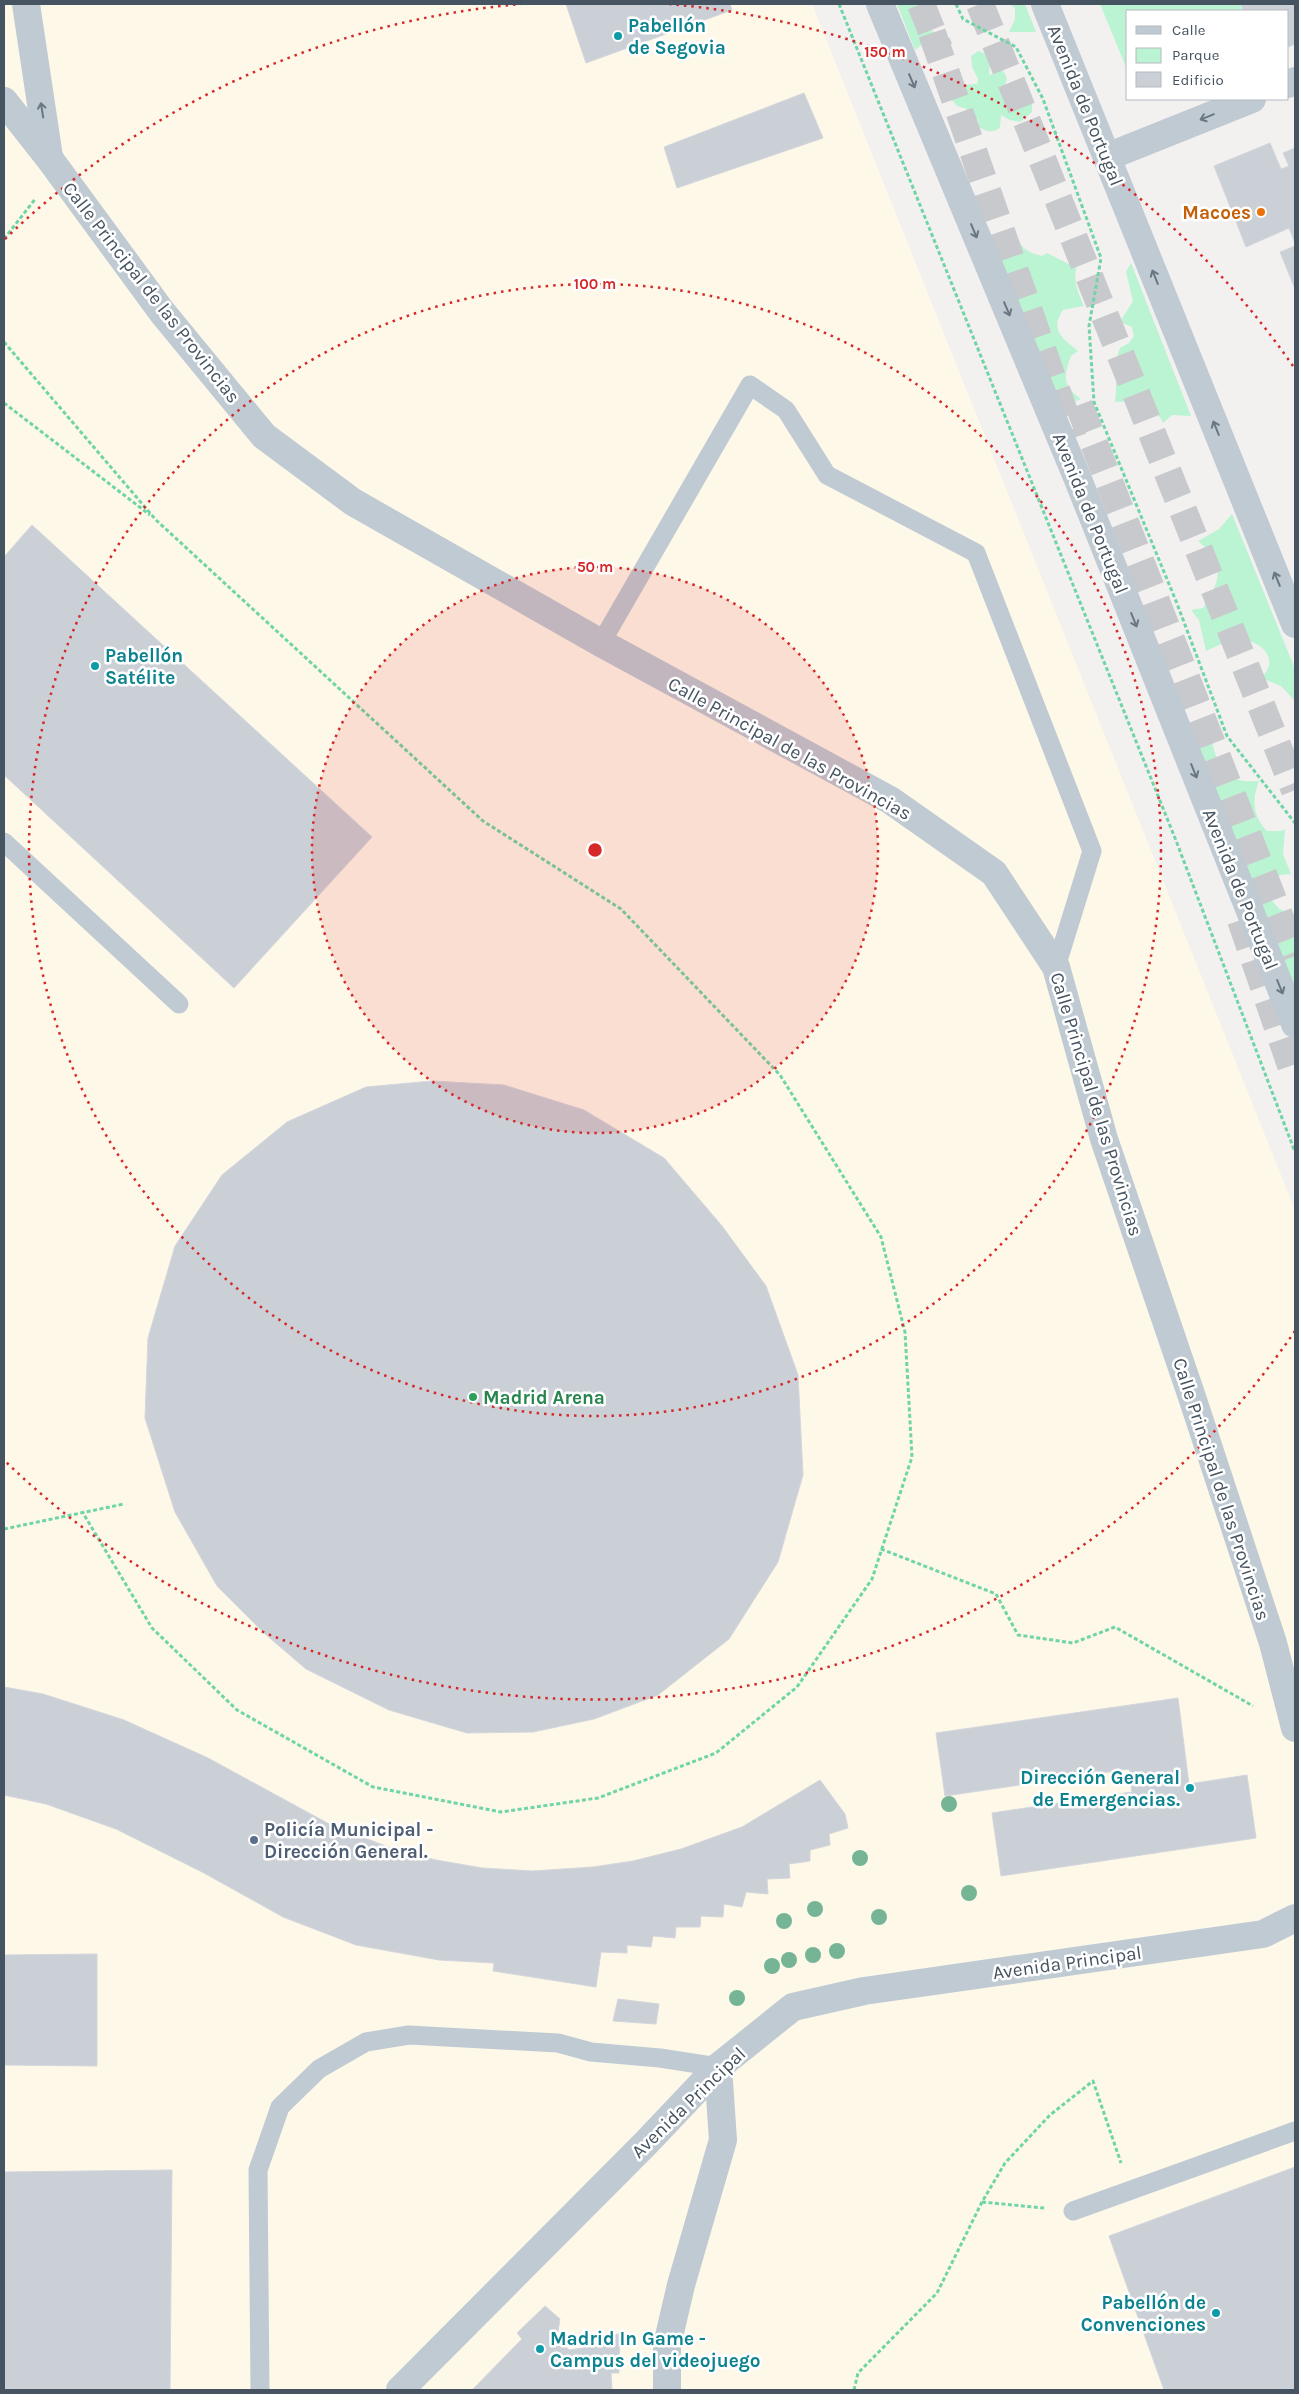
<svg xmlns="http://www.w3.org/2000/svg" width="1299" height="2394" font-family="Karla,sans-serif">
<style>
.commercial{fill:#fef8e9}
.green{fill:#bbf4d2}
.building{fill:#cbcfd6;stroke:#d3d6dc}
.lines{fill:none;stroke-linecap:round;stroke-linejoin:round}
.motorway-tunnel{stroke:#c8c9cc;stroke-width:28;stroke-dasharray:28 14;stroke-linecap:butt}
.path{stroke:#6fd5a6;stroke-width:3;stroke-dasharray:4 2.5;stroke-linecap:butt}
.service{stroke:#bfcad3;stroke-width:19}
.minor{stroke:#bfcad3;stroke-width:28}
.tree{fill:#75b596}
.oneway{stroke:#6a7782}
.ring{fill:none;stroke:#d62828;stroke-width:2.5;stroke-dasharray:2.5 5}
.culture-dot{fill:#0f9aa8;stroke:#fff;stroke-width:2}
.food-dot{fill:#e8710a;stroke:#fff;stroke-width:2}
.leisure-dot{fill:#2e9e5b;stroke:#fff;stroke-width:2}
.service-dot{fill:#5c6f8a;stroke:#fff;stroke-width:2}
.labels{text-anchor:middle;stroke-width:5;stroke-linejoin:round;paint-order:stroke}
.culture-label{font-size:19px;font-weight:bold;fill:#0d838f;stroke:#fff;text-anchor:start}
.street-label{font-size:19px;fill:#465360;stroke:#fff}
.food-label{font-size:19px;font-weight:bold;fill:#c56008;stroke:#fff;text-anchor:end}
.leisure-label{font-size:19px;font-weight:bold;fill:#27864d;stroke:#fff;text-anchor:start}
.service-label{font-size:19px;font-weight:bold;fill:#4e5e75;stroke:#fff;text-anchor:start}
.centre{fill:#d62828;stroke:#fff;stroke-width:2.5}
.ring-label{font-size:15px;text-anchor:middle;font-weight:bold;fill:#d62828;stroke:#fff;stroke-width:5;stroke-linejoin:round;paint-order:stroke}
</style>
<rect width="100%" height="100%" fill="#f3f0f0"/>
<polygon class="commercial" points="4,4 812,4 1295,1210 1295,2390 4,2390"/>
<g class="green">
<path d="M897,4H916C919,16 926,26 936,34L915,50Z"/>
<polygon points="1010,4 1025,4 1036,32 1009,32 1015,19 1015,8"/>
<polygon points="1100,4 1241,4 1244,11 1128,11 1128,72"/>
<path d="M978,51L986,54L990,62L989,75L1003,70L1007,78L1004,89L1014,86L1025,91L1032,103V112L1020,122L1010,120L1001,115L1000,128C992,133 987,132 979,127L978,119L973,124L967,123L964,119L967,109L957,106L952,100C957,88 964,84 977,84L978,79L972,67L971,56Z"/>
<path d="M1016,237C1022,249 1029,253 1042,256L1047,253L1069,264L1078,262C1072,279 1077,290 1084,306L1063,310C1049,330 1063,339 1078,351L1071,356C1063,377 1063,386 1081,399L1076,401L1064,416L994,246H1003Z"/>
<path d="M1131,263L1191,416L1172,415L1163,423C1154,403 1136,400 1115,402C1118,384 1113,364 1120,348L1129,343L1134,336L1132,327L1120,322L1133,301L1126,272Z"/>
<path d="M1232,514L1295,669V701L1281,686L1261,678C1281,659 1261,641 1240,639C1230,639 1215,647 1206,651L1199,620L1191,610L1203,608C1221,580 1226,564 1198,541L1219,529Z"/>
<path d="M1211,727C1210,745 1219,774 1239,780C1244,782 1253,781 1259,781C1252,800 1252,815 1267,831H1281L1285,829L1283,854L1291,874L1280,875L1270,886V898L1279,909L1295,915V992L1189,729Z"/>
</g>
<g class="building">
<polygon points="566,4 730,4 732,10 586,63"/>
<polygon points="1241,4 1295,4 1295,44 1288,47 1288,11 1244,11"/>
<polygon points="804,93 823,138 677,188 664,147"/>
<polygon points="1270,143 1281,169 1289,166 1283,153 1295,148 1295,243 1289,228 1246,247 1214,166"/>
<polygon points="1295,246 1295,289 1280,252"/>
<polygon points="32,525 372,837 234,988 4,775 4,557"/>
<polygon points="432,1081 504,1085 584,1110 664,1158 722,1226 766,1286 798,1375 803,1475 778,1562 729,1639 658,1695 594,1719 533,1732 467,1733 389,1710 306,1669 264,1633 217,1586 175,1512 145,1418 148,1338 175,1246 222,1175 287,1122 366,1087"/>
<polygon points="4,1687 43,1694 124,1720 208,1758 331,1825 396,1850 436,1860 482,1868 533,1871 593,1867 633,1861 681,1849 742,1827 820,1780 845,1814 848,1828 829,1834 830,1845 810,1850 810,1861 789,1864 790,1878 767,1879 768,1894 746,1892 742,1907 724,1904 723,1917 701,1916 700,1927 676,1927 675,1938 653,1936 651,1947 627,1945 627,1953 601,1952 596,1987 493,1971 494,1963 439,1960 356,1945 283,1917 204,1873 116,1829 46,1804 4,1795"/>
<polygon points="1178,1698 1189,1784 1247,1775 1256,1838 1001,1876 992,1813 1132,1792 1129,1769 945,1796 936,1733"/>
<polygon points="97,1954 97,2066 4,2065 4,1955"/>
<polygon points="618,1999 659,2004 656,2024 613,2021"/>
<polygon points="1295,2167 1295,2390 1164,2390 1109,2236"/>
<polygon points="172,2170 170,2390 4,2390 4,2172"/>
<polygon points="545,2306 560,2319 557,2337 569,2350 582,2348 596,2336 620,2334 619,2373 611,2373 612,2390 472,2390 522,2339 517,2333"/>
</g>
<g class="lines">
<g class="motorway-tunnel">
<polyline points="921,4 939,49"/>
<polyline points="980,4 1295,790"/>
<polyline points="932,33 1073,438"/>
<polyline points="1079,405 1295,956"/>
<polyline points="1241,920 1295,1077"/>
</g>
<g class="path">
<polyline points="839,4 1175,838 1295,1152"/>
<polyline points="956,4 963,19 1016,47 1043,99 1101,258 1089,326 1094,402 1176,601 1227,736 1295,823"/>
<polyline points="4,239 36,198"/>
<polyline points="4,342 156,520 483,821 621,909 780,1075 881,1237 905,1332 912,1457 872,1579 797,1687 716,1753 598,1798 501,1812 373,1787 237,1710 152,1628 83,1513"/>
<polyline points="4,403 150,515"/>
<polyline points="4,1529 124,1504"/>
<polyline points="881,1549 996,1594 1018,1635 1073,1643 1115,1627 1253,1706"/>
<polyline points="982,2202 1044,2208"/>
<polyline points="854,2390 858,2373 937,2293 982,2202 1005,2163 1050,2115 1093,2081 1121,2163"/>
</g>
<g class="service">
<polyline points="601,643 750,385 786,410 827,475 976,553 1092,851 1056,967"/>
<polyline points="4,842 179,1004"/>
<polyline points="1073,2211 1295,2131"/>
<polyline points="260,2390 258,2170 280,2107 319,2069 366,2042 409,2035 558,2043 591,2052 660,2058 718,2067"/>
</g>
<g class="minor">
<polyline points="26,4 49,157"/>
<polyline points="880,4 1077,477 1295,1024"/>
<polyline points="1045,4 1295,624"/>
<polyline points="1288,84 1295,81"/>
<polyline points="4,101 49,158 162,312 264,436 353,502 601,643 890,800 994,873 1056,967 1104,1139 1192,1397 1273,1643 1295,1728"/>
<polyline points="1107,157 1252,99"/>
<polyline points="400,2390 646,2143 718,2067 793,2007 864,1991 1263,1934 1295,1918"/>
<polyline points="667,2390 667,2345 681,2285 723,2140 718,2067"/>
</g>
</g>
<g class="tree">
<circle cx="949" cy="1804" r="8"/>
<circle cx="860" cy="1858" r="8"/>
<circle cx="969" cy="1893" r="8"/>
<circle cx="815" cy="1909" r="8"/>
<circle cx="879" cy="1917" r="8"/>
<circle cx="784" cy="1921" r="8"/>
<circle cx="837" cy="1951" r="8"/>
<circle cx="813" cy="1955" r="8"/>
<circle cx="789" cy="1960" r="8"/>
<circle cx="772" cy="1966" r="8"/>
<circle cx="737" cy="1998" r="8"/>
</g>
<defs><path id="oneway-shaft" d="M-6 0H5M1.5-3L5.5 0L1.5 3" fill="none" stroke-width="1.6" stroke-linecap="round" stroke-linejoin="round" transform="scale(1.25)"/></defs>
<g class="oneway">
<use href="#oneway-shaft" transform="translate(912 81) rotate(67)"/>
<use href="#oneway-shaft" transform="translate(42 110) rotate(-99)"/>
<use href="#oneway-shaft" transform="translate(1207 117) rotate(158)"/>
<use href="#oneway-shaft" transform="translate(974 231) rotate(67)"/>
<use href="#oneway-shaft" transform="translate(1155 277) rotate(-112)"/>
<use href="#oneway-shaft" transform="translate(1007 309) rotate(67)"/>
<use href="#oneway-shaft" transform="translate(1216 428) rotate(-112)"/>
<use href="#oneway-shaft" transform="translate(1277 579) rotate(-112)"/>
<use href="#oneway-shaft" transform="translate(1134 620) rotate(68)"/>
<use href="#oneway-shaft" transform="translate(1194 771) rotate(68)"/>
<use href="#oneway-shaft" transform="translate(1280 987) rotate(68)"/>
</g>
<circle cx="595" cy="850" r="283" fill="#d62828" fill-opacity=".12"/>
<g class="ring">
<circle cx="595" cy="850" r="283"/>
<circle cx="595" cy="850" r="566"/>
<path d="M1295 1331A849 849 0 0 1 5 1461M5 239A849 849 0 0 1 521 4M669 4A849 849 0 0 1 1295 369"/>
</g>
<g class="culture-dot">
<circle cx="618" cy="36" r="5"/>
<circle cx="95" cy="666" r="5"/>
<circle cx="1190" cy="1788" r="5"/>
<circle cx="1216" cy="2313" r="5"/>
<circle cx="540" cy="2349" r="5"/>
</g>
<circle class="food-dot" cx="1261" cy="212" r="5"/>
<circle class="leisure-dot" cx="473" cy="1397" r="5"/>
<circle class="service-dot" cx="254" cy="1840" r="5"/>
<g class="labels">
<g class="culture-label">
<text x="628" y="32">Pabellón<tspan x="628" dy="22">de Segovia</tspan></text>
<text x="105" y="662">Pabellón<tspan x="105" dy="22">Satélite</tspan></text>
<text x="1180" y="1784" text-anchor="end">Dirección General<tspan x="1180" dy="22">de Emergencias.</tspan></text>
<text x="1206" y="2309" text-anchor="end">Pabellón de<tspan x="1206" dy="22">Convenciones</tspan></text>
<text x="550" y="2345">Madrid In Game -<tspan x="550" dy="22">Campus del videojuego</tspan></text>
</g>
<g class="street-label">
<text transform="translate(1086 105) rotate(68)" y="7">Avenida de Portugal</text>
<text transform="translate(152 292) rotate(52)" y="7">Calle Principal de las Provincias</text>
<text transform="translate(1091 513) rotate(68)" y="7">Avenida de Portugal</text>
<text transform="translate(790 748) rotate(29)" y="7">Calle Principal de las Provincias</text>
<text transform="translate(1241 889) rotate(68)" y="7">Avenida de Portugal</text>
<text transform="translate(1097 1104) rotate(73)" y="7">Calle Principal de las Provincias</text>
<text transform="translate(1222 1489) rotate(72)" y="7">Calle Principal de las Provincias</text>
<text transform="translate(1067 1962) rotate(-8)" y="7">Avenida Principal</text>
<text transform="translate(688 2102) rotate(-44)" y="7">Avenida Principal</text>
</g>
<g class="food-label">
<text x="1251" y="219">Macoes</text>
</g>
<g class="leisure-label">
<text x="483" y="1404">Madrid Arena</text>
</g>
<g class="service-label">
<text x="264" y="1836">Policía Municipal -<tspan x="264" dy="22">Dirección General.</tspan></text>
</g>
</g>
<circle cx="595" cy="850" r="8" class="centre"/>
<g class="ring-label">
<text x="885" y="57">150 m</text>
<text x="595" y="289">100 m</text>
<text x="595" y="572">50 m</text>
</g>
<rect width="1299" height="2394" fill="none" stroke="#465360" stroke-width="10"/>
<rect x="1126" y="10" width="162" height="90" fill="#ffffff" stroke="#b5babf"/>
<rect x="1136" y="26" width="25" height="8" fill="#bfcad3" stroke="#b5babf"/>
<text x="1172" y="35" font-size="15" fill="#465360">Calle</text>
<rect x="1136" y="48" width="25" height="15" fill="#bbf4d2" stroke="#b5babf"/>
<text x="1172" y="60" font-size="15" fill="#465360">Parque</text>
<rect x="1136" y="72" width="25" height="15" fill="#cbcfd6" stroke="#b5babf"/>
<text x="1172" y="85" font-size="15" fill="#465360">Edificio</text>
</svg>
